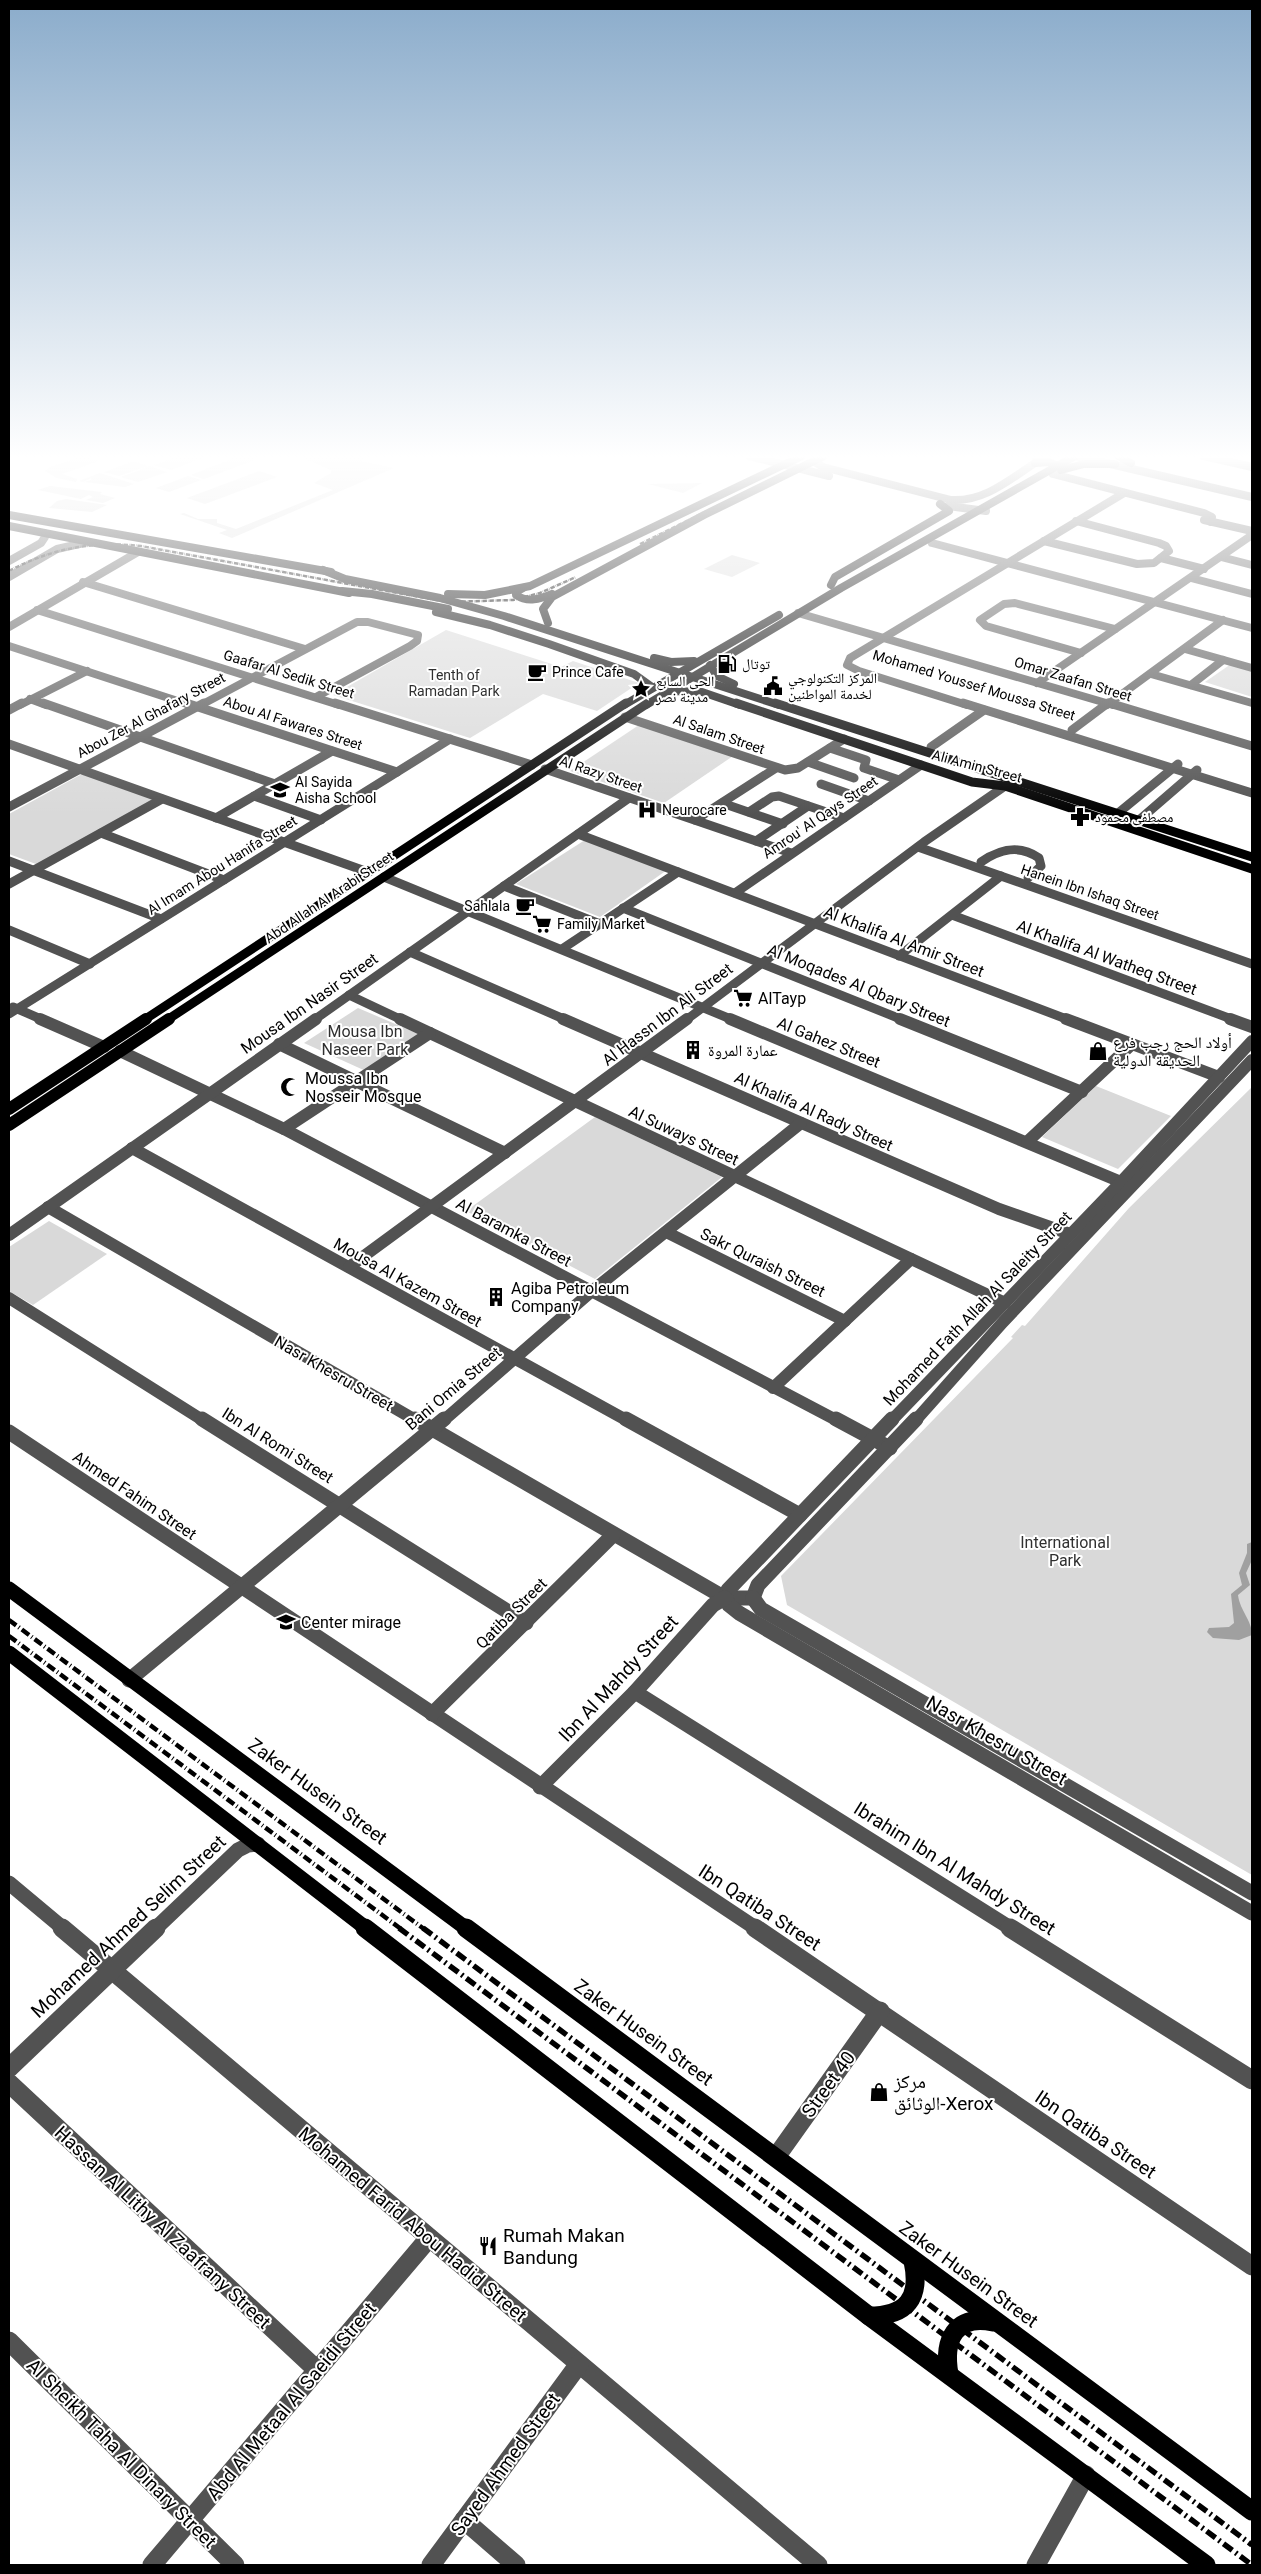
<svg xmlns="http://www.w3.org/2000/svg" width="1261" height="2574" font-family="Roboto,'Noto Naskh Arabic',sans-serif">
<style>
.green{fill:#d9d9d9}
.water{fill:#a0a0a0}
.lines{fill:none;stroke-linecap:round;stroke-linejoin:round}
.minor-far4{stroke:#525252;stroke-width:8}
.minor-far3{stroke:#525252;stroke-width:9}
.minor-far2{stroke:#525252;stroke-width:12}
.minor-far1{stroke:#525252;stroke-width:15}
.minor{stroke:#525252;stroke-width:19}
.major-far4{stroke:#000;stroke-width:8}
.major-far3{stroke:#000;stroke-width:9}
.major-far2{stroke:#000;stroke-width:12}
.major-far1{stroke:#000;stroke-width:15}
.major{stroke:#000;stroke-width:19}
.rail-far2{stroke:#000;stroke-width:2.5;stroke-dasharray:4.5 1 0.5 1;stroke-linecap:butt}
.rail-far1{stroke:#000;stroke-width:4.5;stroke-dasharray:9 3 1 3;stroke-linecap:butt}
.rail{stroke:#000;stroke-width:5.5;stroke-dasharray:11 4 2 4;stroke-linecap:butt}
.labels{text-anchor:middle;stroke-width:4;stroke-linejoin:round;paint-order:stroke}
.far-poi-label{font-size:14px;fill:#000;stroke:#fff;text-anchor:start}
.far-street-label{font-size:14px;fill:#000;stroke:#fff}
.far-park-label{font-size:14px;fill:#303030;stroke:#fff}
.street-label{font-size:16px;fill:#000;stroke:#fff}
.poi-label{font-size:16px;fill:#000;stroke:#fff;text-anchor:start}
.park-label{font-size:16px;fill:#303030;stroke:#fff}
.near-street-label{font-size:19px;fill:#000;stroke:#fff}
.near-poi-label{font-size:19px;fill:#000;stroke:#fff;text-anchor:start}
</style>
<rect width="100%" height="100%" fill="#fff"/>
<g class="green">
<polygon points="82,456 99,461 62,474 77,479 76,482 57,478 45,471 50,467"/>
<polygon points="180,456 205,457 171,470 154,465"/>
<polygon points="239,456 253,456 250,457 257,459 204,479 191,475"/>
<polygon points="298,456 369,456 361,461 394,468 232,538 219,533 227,530 180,514 184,513 198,519 217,519 217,523 236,529 333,490 314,483 331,473 331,470"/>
<polygon points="134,461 148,466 119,476 104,472"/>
<polygon points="150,466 167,472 138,482 121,477"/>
<polygon points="259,471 277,477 205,504 187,498"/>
<polygon points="100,473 134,484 125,487 84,482 91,480 91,478 83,482 79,481"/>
<polygon points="188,476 201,480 169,492 156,488"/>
<polygon points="702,483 683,493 648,484"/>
<polygon points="50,486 102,492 100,494 115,498 103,503 86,500 93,497 89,495 81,499 38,490"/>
<polygon points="66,499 107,505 92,512 49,508 57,501"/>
<polygon points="732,555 760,563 732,577 704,569"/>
<polygon points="446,630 561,667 573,661 639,683 597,711 543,694 470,738 333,695"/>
<polygon points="1231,664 1252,670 1252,697 1205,682"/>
<polygon points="639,725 733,756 664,803 570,771"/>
<polygon points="82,774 159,801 44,867 9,854 9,814"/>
<polygon points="585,840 667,870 600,917 516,884"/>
<polygon points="358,1008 421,1035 368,1072 304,1043"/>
<polygon points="1096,1086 1171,1116 1118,1169 1042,1137"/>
<polygon points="1252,1087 1252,1875 787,1605 781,1576 1013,1338 1011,1337 1022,1325 1025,1326 1129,1208"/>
<polygon points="595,1117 722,1177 595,1279 466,1211"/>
<polygon points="49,1221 107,1254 33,1305 9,1291 9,1247"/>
</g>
<path class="water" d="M1252,1542V1560L1246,1573L1250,1585L1238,1595C1240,1611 1252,1620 1252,1635L1239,1640L1213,1638L1207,1632L1209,1628L1229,1627L1234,1623L1231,1594L1242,1585L1239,1573L1247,1553V1544Z"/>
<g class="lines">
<g class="minor-far4">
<polyline points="749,456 829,476"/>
<polyline points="1076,456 1252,497"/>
<polyline points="1204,456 1252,467"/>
<path d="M813,461L823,467L951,500C984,502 1009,480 1035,463L1037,456"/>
<polyline points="1053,474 1204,513 1212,517 1211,522"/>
<polyline points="948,506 986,511"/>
<polyline points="1204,520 1252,531"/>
<polyline points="1044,541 1137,564 1154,563 1169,551 1166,546 1159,543 1076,521"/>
<polyline points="932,543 1252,628"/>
<polyline points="1221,557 1252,565"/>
<polyline points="1161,558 1204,569"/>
<polyline points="9,561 41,543 45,537 44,533"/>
<polyline points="9,577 57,549 88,542"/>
<polyline points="1191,578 1252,594"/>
<polyline points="83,582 305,649"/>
<polyline points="37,610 339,705"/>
<polyline points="798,613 1113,705"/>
<polyline points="9,627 138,552"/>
<polyline points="9,646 190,705"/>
<polyline points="1185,649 1252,668"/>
<polyline points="1081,653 986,626 980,620 1004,604 1015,603 1115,629"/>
<polyline points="1151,674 1252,703"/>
<polyline points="1037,683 1252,535"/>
<polyline points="1191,685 1223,660"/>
<polyline points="30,699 46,705"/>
<polyline points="20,705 87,671"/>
<polyline points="201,705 357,622 368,622 418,635 417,641 410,646 316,697"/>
<polyline points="967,705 859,671 847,665 850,658 1124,493"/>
<polyline points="1107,705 1223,620"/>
</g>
<g class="minor-far3">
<polyline points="43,703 275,784"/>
<polyline points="186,703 397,772"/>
<polyline points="335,703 532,765"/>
<polyline points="963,703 1252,793"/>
<polyline points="1109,703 1252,746"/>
<polyline points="9,710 22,703"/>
<polyline points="625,717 785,770 798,768 844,739"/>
<polyline points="1072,730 1108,703"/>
<polyline points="9,744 368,872"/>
<polyline points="931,747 984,710"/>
<polyline points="830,748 866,760 864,768 899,780"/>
<polyline points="808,762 854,778"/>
<polyline points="545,769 791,853"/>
<polyline points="821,784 869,801"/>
<polyline points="254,796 321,820"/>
<polyline points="722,803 783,824"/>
<polyline points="9,807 204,703"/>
<polyline points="749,812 772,797 779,796 844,818"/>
<polyline points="1117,814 1178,764"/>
<polyline points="216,818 332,751"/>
<polyline points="695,820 776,768"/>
<polyline points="1138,821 1197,770"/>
<polyline points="101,833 224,880"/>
<polyline points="578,834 1069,1020"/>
<polyline points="756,841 808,806"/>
<polyline points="918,847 1252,964"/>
<polyline points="9,861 161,919"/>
<path d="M981,862C1000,849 1019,844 1039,858L1041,866L1028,878"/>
<polyline points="384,877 733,1020"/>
<polyline points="9,884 162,799"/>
<polyline points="504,886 600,924"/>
<polyline points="735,893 921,765"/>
<polyline points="623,908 903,1020"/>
<polyline points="952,915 1234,1020"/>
<polyline points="9,930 90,964"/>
<polyline points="562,949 678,872"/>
<polyline points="410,952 566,1020"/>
<polyline points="899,956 1001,876"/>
<polyline points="349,995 402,1020"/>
<polyline points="13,1007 43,1020"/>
<polyline points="9,1014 450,739"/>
<polyline points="314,1020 629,798"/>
<polyline points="686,1020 924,842 1005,786"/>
</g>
<g class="minor-far2">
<polyline points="40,1019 104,1047"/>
<polyline points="400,1019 1005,1303"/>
<polyline points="563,1019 999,1209 1070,1234"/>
<polyline points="730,1019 1121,1182"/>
<polyline points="900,1019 1082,1092"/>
<polyline points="1066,1019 1219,1077"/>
<polyline points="1230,1019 1252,1027"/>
<polyline points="279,1044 505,1153"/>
<polyline points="120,1051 284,1129 838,1421"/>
<polyline points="284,1129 430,1033"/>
<polyline points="1027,1142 1132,1044"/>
<polyline points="132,1148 628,1421"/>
<polyline points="48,1207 417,1421"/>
<polyline points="666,1232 845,1321"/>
<polyline points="9,1235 316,1019"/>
<polyline points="349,1267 687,1019"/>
<polyline points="9,1298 204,1421"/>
<polyline points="773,1388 911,1259"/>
<polyline points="443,1421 592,1291 801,1123"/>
<polyline points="891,1421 1121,1182 1252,1041"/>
<polyline points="915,1421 1003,1322 1252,1060"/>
</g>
<g class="minor-far1">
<polyline points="202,1419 526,1623"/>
<polyline points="415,1419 725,1598 753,1598"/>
<polyline points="626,1419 800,1515"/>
<polyline points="836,1419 890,1448"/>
<polyline points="9,1432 757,1929"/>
<polyline points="725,1598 728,1590 892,1419"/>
<polyline points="725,1598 729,1605 739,1613 1252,1913"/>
<polyline points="753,1598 758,1585 916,1419"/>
<polyline points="753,1598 761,1609 1252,1893"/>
<polyline points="129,1680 444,1419"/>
<polyline points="635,1692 1012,1929"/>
<polyline points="432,1714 613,1535"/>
<polyline points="540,1787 635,1692 713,1605 725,1598"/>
<polyline points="9,1883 64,1929"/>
<polyline points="155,1929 238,1850 248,1845 258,1844"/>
</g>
<g class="minor">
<polyline points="62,1928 818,2565"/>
<polyline points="755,1928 1252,2266"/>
<polyline points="1010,1928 1252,2080"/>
<polyline points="9,2068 156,1928"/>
<polyline points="9,2083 317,2370"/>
<polyline points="776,2157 880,2011"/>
<polyline points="9,2341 235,2565"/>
<polyline points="464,2520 516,2565"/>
<polyline points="152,2565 429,2238"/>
<polyline points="431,2565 579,2364"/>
<polyline points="1036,2565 1086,2475"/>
</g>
<g class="major-far4">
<polyline points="1118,456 1131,463"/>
<polyline points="1035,463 1048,462 1061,467"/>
<polyline points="1061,470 1084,464 1115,464"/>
<polyline points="9,515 331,572"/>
<polyline points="9,526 349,593"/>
<polyline points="323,570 345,579 440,598 504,616 779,705"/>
<polyline points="831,585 835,577 949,511 940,504"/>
<path d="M523,588L516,592V595C528,603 540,599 552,594"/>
<polyline points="342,591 372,594 448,609"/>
<polyline points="448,594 485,595 530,586 802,456"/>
<polyline points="436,612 490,625 549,644 634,674 652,687 660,687"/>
<polyline points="548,623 543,609 552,597 704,515 824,456"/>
<polyline points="654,658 671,662 694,661"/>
<polyline points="710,665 717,676 734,684"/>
<polyline points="670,691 702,692 740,705"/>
<polyline points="624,705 779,615"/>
<polyline points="646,705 841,588 1075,456"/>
</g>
<g class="major-far3">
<polyline points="736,703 972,782 1005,786 1252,869"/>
<polyline points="775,703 1252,857"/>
<polyline points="144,1020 626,703"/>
<polyline points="167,1020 648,703"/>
</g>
<g class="major-far2">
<polyline points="9,1109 146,1019"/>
<polyline points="9,1125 169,1019"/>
</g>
<g class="major-far1">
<polyline points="9,1589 467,1929"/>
<polyline points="9,1653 367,1929"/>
</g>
<g class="major">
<polyline points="365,1928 869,2316 1206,2565"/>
<polyline points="466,1928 1252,2511"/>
<path d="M869,2316C907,2316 921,2298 913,2261"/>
<path d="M949,2374C943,2340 955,2314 993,2322"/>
</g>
<g class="rail-far2">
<polyline points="640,544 819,456"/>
<path d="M9,571C52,548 93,541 141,546L447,602L513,600L540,593L576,577"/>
</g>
<g class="rail-far1">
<polyline points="9,1620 424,1929"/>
<polyline points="9,1636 401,1929"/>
</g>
<g class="rail">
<polyline points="399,1928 1252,2565"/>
<polyline points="423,1928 1252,2545"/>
</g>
</g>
<linearGradient id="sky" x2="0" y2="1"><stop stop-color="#8baccb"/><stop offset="0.56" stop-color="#fff"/><stop offset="1" stop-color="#fff" stop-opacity="0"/></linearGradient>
<rect width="1261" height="816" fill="url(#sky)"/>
<defs>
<g id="fuel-bare" transform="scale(1.5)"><path d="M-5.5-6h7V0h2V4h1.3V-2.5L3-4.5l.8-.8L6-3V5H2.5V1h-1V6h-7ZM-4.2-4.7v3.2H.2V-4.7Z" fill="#000" stroke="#fff" stroke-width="2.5" paint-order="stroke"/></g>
<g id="cafe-bare" transform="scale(1.5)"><path d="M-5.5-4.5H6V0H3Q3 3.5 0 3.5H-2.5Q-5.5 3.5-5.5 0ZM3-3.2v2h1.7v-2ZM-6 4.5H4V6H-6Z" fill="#000" stroke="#fff" stroke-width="2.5" paint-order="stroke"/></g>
<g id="civic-bare" transform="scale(1.5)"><path d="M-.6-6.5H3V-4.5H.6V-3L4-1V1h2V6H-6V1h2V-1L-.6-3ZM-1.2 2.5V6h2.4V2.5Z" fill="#000" stroke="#fff" stroke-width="2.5" paint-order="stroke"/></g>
<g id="sight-bare" transform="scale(1.5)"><path d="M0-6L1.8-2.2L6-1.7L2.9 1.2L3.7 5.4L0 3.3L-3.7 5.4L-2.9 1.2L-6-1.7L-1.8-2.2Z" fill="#000" stroke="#fff" stroke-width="2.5" paint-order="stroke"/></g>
<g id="school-bare" transform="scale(1.5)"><path d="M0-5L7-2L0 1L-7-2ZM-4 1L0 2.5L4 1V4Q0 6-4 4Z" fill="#000" stroke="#fff" stroke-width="2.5" paint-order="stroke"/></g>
<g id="hospital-bare" transform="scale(1.5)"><path d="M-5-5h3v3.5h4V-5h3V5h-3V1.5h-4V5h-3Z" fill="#000" stroke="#fff" stroke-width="2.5" paint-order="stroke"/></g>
<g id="pharmacy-bare" transform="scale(1.5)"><path d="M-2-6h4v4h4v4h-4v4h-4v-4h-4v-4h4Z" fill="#000" stroke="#fff" stroke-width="2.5" paint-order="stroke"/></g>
<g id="supermarket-bare" transform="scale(1.5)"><path d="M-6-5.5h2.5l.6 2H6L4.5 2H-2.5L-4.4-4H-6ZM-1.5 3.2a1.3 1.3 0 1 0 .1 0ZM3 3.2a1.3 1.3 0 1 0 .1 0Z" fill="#000" stroke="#fff" stroke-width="2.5" paint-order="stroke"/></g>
<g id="building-bare" transform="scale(1.5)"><path d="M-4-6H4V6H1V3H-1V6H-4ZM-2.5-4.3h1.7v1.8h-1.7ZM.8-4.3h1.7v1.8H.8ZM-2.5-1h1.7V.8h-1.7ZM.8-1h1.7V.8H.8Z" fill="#000" stroke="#fff" stroke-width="2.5" paint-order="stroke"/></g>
<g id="shop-bare" transform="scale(1.5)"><path d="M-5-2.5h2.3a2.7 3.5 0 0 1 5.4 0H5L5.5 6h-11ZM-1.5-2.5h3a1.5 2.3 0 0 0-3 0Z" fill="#000" stroke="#fff" stroke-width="2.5" paint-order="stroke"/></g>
<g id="mosque-bare" transform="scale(1.5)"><path d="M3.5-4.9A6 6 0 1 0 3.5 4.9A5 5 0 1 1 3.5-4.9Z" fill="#000" stroke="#fff" stroke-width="2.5" paint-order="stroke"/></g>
<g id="restaurant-bare" transform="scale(1.5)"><path d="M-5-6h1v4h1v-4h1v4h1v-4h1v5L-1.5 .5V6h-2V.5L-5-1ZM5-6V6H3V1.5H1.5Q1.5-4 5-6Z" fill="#000" stroke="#fff" stroke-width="2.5" paint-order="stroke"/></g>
</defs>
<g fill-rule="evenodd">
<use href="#fuel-bare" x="727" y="664"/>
<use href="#cafe-bare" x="537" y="672"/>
<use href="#civic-bare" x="773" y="686"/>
<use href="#sight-bare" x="641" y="689"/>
<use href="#school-bare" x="280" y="790"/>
<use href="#hospital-bare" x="647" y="810"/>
<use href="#pharmacy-bare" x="1080" y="817"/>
<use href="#cafe-bare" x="525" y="906"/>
<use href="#supermarket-bare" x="542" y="924"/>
<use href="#supermarket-bare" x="743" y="998"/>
<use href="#building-bare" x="693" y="1050"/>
<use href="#shop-bare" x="1098" y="1051"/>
<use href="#mosque-bare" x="290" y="1087"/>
<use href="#building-bare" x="496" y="1297"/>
<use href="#school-bare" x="286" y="1622"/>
<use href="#shop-bare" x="879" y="2092"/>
<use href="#restaurant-bare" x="488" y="2246"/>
</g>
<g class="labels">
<g class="far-poi-label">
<text x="742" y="669">توتال</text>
<text x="552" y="677">Prince Cafe</text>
<text x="788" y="683">المركز التكنولوجي<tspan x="788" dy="16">لخدمة المواطنين</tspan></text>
<text x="656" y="686">الحى السابع<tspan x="656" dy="16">مدينة نصر</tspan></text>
<text x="295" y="787">Al Sayida<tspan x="295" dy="16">Aisha School</tspan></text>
<text x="662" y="815">Neurocare</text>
<text x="1095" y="822">مصطفى محمود</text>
<text x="510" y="911" text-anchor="end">Sahlala</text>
<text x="557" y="929">Family Market</text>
</g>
<g class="far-street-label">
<text transform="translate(289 674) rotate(17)" y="5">Gaafar Al Sedik Street</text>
<text transform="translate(1073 679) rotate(17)" y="5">Omar Zaafan Street</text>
<text transform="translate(974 685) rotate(17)" y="5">Mohamed Youssef Moussa Street</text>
<text transform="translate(151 715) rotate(-28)" y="5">Abou Zer Al Ghafary Street</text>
<text transform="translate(293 723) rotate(18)" y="5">Abou Al Fawares Street</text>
<text transform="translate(719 734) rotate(19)" y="5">Al Salam Street</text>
<text transform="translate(977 766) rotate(15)" y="5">Ali Amin Street</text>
<text transform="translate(601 774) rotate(19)" y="5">Al Razy Street</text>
<text transform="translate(820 817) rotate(-34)" y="5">Amrou' Al Qays Street</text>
<text transform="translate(222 865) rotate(-32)" y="5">Al Imam Abou Hanifa Street</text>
<text transform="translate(1090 892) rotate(19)" y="5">Hanein Ibn Ishaq Street</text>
<text transform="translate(329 897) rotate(-34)" y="5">Abd Allah Al Arabi Street</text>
</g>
<g class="far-park-label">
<text x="454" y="680">Tenth of<tspan x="454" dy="16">Ramadan Park</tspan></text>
</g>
<g class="street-label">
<text transform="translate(904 941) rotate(21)" y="6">Al Khalifa Al Amir Street</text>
<text transform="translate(1107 957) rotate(20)" y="6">Al Khalifa Al Watheq Street</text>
<text transform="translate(859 985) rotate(22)" y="6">Al Moqades Al Qbary Street</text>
<text transform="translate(309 1003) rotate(-35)" y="6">Mousa Ibn Nasir Street</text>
<text transform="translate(667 1014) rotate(-37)" y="6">Al Hassn Ibn Ali Street</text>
<text transform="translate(829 1042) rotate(22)" y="6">Al Gahez Street</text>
<text transform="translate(814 1111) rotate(24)" y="6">Al Khalifa Al Rady Street</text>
<text transform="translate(684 1135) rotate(25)" y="6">Al Suways Street</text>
<text transform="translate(514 1232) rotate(28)" y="6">Al Baramka Street</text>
<text transform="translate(763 1262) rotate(26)" y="6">Sakr Quraish Street</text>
<text transform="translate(408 1282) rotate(29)" y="6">Mousa Al Kazem Street</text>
<text transform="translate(977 1308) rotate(-46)" y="6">Mohamed Fath Allah Al Saleity Street</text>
<text transform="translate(334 1373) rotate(30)" y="6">Nasr Khesru Street</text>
<text transform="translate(453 1388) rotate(-40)" y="6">Bani Omia Street</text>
<text transform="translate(278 1445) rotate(32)" y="6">Ibn Al Romi Street</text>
<text transform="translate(135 1495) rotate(34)" y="6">Ahmed Fahim Street</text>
<text transform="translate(511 1613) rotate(-45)" y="6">Qatiba Street</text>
</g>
<g class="poi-label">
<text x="758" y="1004">AlTayp</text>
<text x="1113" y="1048">أولاد الحج رجب فرع<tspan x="1113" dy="18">الحديقة الدولية</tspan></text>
<text x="708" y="1056">عمارة المروة</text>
<text x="305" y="1084">Moussa Ibn<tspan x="305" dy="18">Nosseir Mosque</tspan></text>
<text x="511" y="1294">Agiba Petroleum<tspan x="511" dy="18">Company</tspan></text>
<text x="301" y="1628">Center mirage</text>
</g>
<g class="park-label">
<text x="365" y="1037">Mousa Ibn<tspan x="365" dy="18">Naseer Park</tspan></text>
<text x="1065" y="1548">International<tspan x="1065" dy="18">Park</tspan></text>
</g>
<g class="near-street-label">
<text transform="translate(618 1678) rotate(-47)" y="7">Ibn Al Mahdy Street</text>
<text transform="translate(997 1740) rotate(30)" y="7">Nasr Khesru Street</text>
<text transform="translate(318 1791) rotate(36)" y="7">Zaker Husein Street</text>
<text transform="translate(955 1868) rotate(32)" y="7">Ibrahim Ibn Al Mahdy Street</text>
<text transform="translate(760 1907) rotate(33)" y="7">Ibn Qatiba Street</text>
<text transform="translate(128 1926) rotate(-43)" y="7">Mohamed Ahmed Selim Street</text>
<text transform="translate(644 2032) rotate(36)" y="7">Zaker Husein Street</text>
<text transform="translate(828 2084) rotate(-54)" y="7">Street 40</text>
<text transform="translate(1096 2134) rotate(34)" y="7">Ibn Qatiba Street</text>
<text transform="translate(413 2224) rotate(40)" y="7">Mohamed Farid Abou Hadid Street</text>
<text transform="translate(163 2227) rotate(43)" y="7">Hassan Al Lithy Al Zaafrany Street</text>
<text transform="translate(969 2274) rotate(36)" y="7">Zaker Husein Street</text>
<text transform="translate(291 2401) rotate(-50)" y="7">Abd Al Metaal Al Saeidi Street</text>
<text transform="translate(122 2453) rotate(45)" y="7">Al Sheikh Taha Al Dinary Street</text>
<text transform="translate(505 2464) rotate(-54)" y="7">Sayed Ahmed Street</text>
</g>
<g class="near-poi-label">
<text x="894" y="2088">مركز<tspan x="894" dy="22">الوثائق-Xerox</tspan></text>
<text x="503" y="2242">Rumah Makan<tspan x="503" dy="22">Bandung</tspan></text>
</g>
</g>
<rect width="1261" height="2574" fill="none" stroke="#000000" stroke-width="20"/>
</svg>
